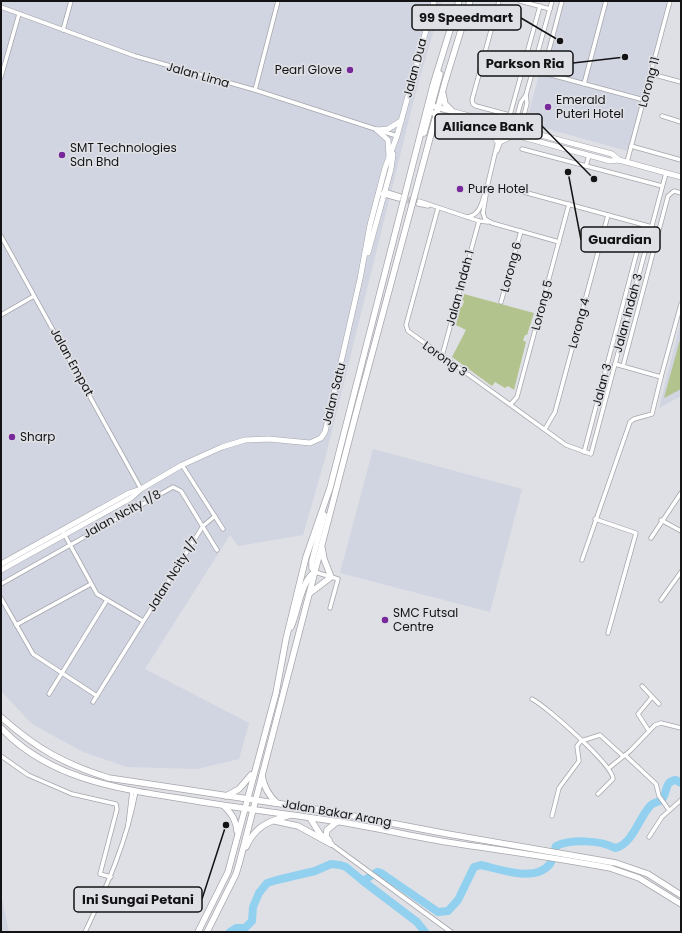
<svg xmlns="http://www.w3.org/2000/svg" width="682" height="933" font-family="Poppins,sans-serif">
<style>
.built{fill:#d1d4e1}
.green{fill:#b3c38d}
.lines{fill:none;stroke-linecap:round;stroke-linejoin:round}
.river{stroke:#92d0ef;stroke-width:8}
.minor-tunnel{stroke:#c0c1c6;stroke-width:3.5;stroke-dasharray:3.5 2;stroke-linecap:butt}
.minor-casing{stroke:#a5a6ab;stroke-width:5}
.tertiary-casing{stroke:#a5a6ab;stroke-width:5.5}
.secondary-casing{stroke:#a5a6ab;stroke-width:6}
.primary-casing{stroke:#a5a6ab;stroke-width:7}
.trunk-casing{stroke:#a5a6ab;stroke-width:7}
.minor{stroke:#fff;stroke-width:3.5}
.tertiary{stroke:#fff;stroke-width:4}
.secondary{stroke:#fff;stroke-width:5}
.primary{stroke:#fff;stroke-width:5.5}
.trunk{stroke:#fff;stroke-width:5.5}
.poi-dot{fill:#77299b;stroke:#dfe0e5;stroke-width:1.5}
.labels{text-anchor:middle;stroke-width:3.5;stroke-linejoin:round;paint-order:stroke}
.street-label{font-size:12px;fill:#131315;stroke:#dfe0e5}
.poi-label{font-size:12px;fill:#131315;stroke:#dfe0e5;text-anchor:start}
.leader{fill:none;stroke:#131315;stroke-width:1.5}
.callout-dot{fill:#131315;stroke:#dfe0e5;stroke-width:1.5}
.callout{fill:#dfe0e5;stroke:#131315;stroke-width:1.5}
.callout-label{font-size:13px;text-anchor:middle;font-weight:bold;fill:#131315}
</style>
<rect width="100%" height="100%" fill="#dfe0e5"/>
<g class="built">
<polygon points="1,1 442,1 415,95 326,455 303,535 238,546 230,535 145,669 249,723 239,759 197,769 127,767 83,752 32,724 1,691"/>
<polygon points="559,1 668,1 628,151 526,123"/>
<polygon points="681,321 681,396 659,408"/>
<polygon points="373,449 522,489 490,612 340,573"/>
<polygon points="1,894 9,932 1,932"/>
</g>
<g class="green">
<polygon points="464,294 534,313 527,335 525,335 523,340 526,342 514,390 508,386 505,388 495,382 492,386 452,357 466,330 456,325 460,307 462,307 464,301 462,300"/>
<polygon points="681,336 681,389 664,398"/>
</g>
<g class="lines">
<g class="river">
<polyline points="363,881 417,922 425,932"/>
<path d="M230,932L236,928H245L252,921L253,907L259,893L267,883L277,880L315,871L331,864L340,865L346,867L363,881L377,872L381,873L438,912L448,911L458,900L474,867L481,865C499,869 535,883 550,864C553,860 554,852 556,846C571,839 600,840 615,848C632,845 639,818 650,806C653,802 660,803 663,798C667,791 665,781 676,780L681,783"/>
</g>
<g class="minor-tunnel">
<polyline points="403,197 419,201"/>
<polyline points="402,200 418,204"/>
</g>
<g class="minor-casing">
<g id="minor">
<polyline points="499,1 472,100 473,104 476,106 517,117"/>
<polyline points="520,1 550,9"/>
<polyline points="1,7 135,56 255,90 397,136"/>
<polyline points="63,30 71,1"/>
<polyline points="533,70 644,100"/>
<polyline points="543,73 562,1"/>
<polyline points="651,74 681,82"/>
<polyline points="1,77 19,14"/>
<polyline points="584,84 606,1"/>
<polyline points="255,90 278,1"/>
<polyline points="510,115 540,6"/>
<polyline points="662,116 681,122"/>
<polyline points="512,134 521,102 526,95 552,1"/>
<polyline points="519,136 527,103 526,95"/>
<polyline points="631,146 681,160"/>
<polyline points="522,149 662,186"/>
<polyline points="497,151 505,131"/>
<polyline points="627,162 670,1"/>
<polyline points="586,166 589,155"/>
<polyline points="509,188 652,227"/>
<polyline points="384,191 400,196"/>
<polyline points="378,193 399,199"/>
<polyline points="419,201 479,221 488,222"/>
<polyline points="418,204 428,206"/>
<polyline points="438,208 406,325 408,331 566,445 591,454 666,173"/>
<polyline points="483,213 488,183 502,124"/>
<polyline points="483,213 485,219 492,223 559,242"/>
<path d="M467,217C481,215 482,201 486,190"/>
<polyline points="1,236 141,489"/>
<polyline points="501,302 521,231"/>
<polyline points="1,315 34,296"/>
<polyline points="442,356 479,221"/>
<polyline points="615,364 661,377 681,304"/>
<polyline points="623,366 668,196 674,191 681,193"/>
<polyline points="511,404 517,397 569,204"/>
<polyline points="545,429 555,412 608,215"/>
<polyline points="584,452 644,225"/>
<polyline points="182,465 223,529"/>
<polyline points="595,519 636,533 608,633"/>
<polyline points="661,520 681,531"/>
<polyline points="62,530 97,594 143,621"/>
<polyline points="651,538 681,493"/>
<polyline points="582,560 630,422 634,419 652,414 661,377"/>
<polyline points="315,572 338,579 330,608"/>
<polyline points="1,584 173,487 181,491 217,550"/>
<polyline points="1,598 33,654 97,696"/>
<polyline points="661,600 681,572"/>
<polyline points="16,625 91,584"/>
<polyline points="642,686 659,704"/>
<polyline points="49,694 107,600"/>
<path d="M532,699C546,706 614,766 613,779L598,794"/>
<polyline points="93,702 203,526 215,516"/>
<polyline points="649,731 638,714 652,697"/>
<polyline points="625,755 656,784 659,796 669,810"/>
<polyline points="1,756 28,775 72,794 116,804 117,809 100,874 111,877"/>
<polyline points="609,768 630,751 655,725 661,723 681,728"/>
<polyline points="552,816 559,788 579,761 577,746 581,741 600,735 623,756"/>
<polyline points="128,825 132,791"/>
<polyline points="649,837 662,817 681,800"/>
<path d="M85,932C107,886 127,841 136,791"/>
</g>
</g>
<g class="tertiary-casing">
<polyline id="tertiary" points="331,844 451,932"/>
</g>
<g class="secondary-casing">
<g id="secondary">
<polyline points="432,106 612,154 619,160"/>
<polyline points="430,112 610,161 619,160 681,177"/>
<polyline points="488,127 497,141"/>
<polyline points="377,130 388,140 389,156"/>
<polyline points="377,130 388,129 401,121"/>
<polyline points="502,141 514,135"/>
<polyline points="368,253 391,169 393,154"/>
<polyline points="1,564 129,493 138,490"/>
<polyline points="1,570 131,498 141,489 182,465 222,447 245,440 269,439 310,443 321,438 325,432 360,279 370,225 385,168 397,136 434,1"/>
</g>
</g>
<g class="primary-casing">
<g id="primary">
<path d="M1,717C37,749 64,764 109,778L328,811L448,834L616,863L648,874L681,895"/>
<path d="M1,728C51,781 122,789 190,800C238,808 286,814 334,821C374,827 413,837 453,843C505,851 558,858 610,868L639,878L681,904"/>
<polyline points="310,818 320,834 328,841"/>
<polyline points="329,840 326,837 327,830 337,822"/>
</g>
</g>
<g class="trunk-casing">
<g id="trunk">
<polyline points="443,94 445,104 452,111"/>
<polyline points="434,129 442,121 454,118"/>
<polyline points="424,133 440,74"/>
<polyline points="315,572 312,568 312,561 324,515"/>
<polyline points="310,593 331,577 324,559 322,548"/>
<path d="M291,627C298,612 301,580 315,572"/>
<path d="M262,776C264,787 268,795 277,803"/>
<polyline points="226,796 239,789 251,775"/>
<path d="M224,806C232,814 236,820 237,831"/>
<polyline points="275,821 298,826 331,844"/>
<path d="M246,847C255,826 269,821 290,815"/>
<polyline points="198,932 228,872 276,693 286,639 306,557 330,488 433,85 459,1"/>
<polyline points="207,932 236,874 239,864 355,417 445,82 470,1"/>
</g>
</g>
<use href="#minor" class="minor"/>
<use href="#tertiary" class="tertiary"/>
<use href="#secondary" class="secondary"/>
<use href="#primary" class="primary"/>
<use href="#trunk" class="trunk"/>
</g>
<g class="poi-dot">
<circle cx="350" cy="70" r="4"/>
<circle cx="548" cy="107" r="4"/>
<circle cx="62" cy="155" r="4"/>
<circle cx="460" cy="189" r="4"/>
<circle cx="12" cy="437" r="4"/>
<circle cx="385" cy="620" r="4"/>
</g>
<g class="labels">
<g class="street-label">
<text transform="translate(415 68) rotate(-75)" y="4">Jalan Dua</text>
<text transform="translate(198 75) rotate(16)" y="4">Jalan Lima</text>
<text transform="translate(649 82) rotate(-75)" y="4">Lorong 11</text>
<text transform="translate(511 267) rotate(-75)" y="4">Lorong 6</text>
<text transform="translate(460 288) rotate(-75)" y="4">Jalan Indah 1</text>
<text transform="translate(542 305) rotate(-75)" y="4">Lorong 5</text>
<text transform="translate(628 313) rotate(-75)" y="4">Jalan Indah 3</text>
<text transform="translate(579 323) rotate(-75)" y="4">Lorong 4</text>
<text transform="translate(445 359) rotate(35)" y="4">Lorong 3</text>
<text transform="translate(72 362) rotate(61)" y="4">Jalan Empat</text>
<text transform="translate(602 385) rotate(-75)" y="4">Jalan 3</text>
<text transform="translate(334 394) rotate(-76)" y="4">Jalan Satu</text>
<text transform="translate(122 514) rotate(-29)" y="4">Jalan Ncity 1/8</text>
<text transform="translate(173 574) rotate(-58)" y="4">Jalan Ncity 1/7</text>
<text transform="translate(337 813) rotate(10)" y="4">Jalan Bakar Arang</text>
</g>
<g class="poi-label">
<text x="342" y="74" text-anchor="end">Pearl Glove</text>
<text x="556" y="104">Emerald<tspan x="556" dy="14">Puteri Hotel</tspan></text>
<text x="70" y="152">SMT Technologies<tspan x="70" dy="14">Sdn Bhd</tspan></text>
<text x="468" y="193">Pure Hotel</text>
<text x="20" y="441">Sharp</text>
<text x="393" y="617">SMC Futsal<tspan x="393" dy="14">Centre</tspan></text>
</g>
</g>
<path class="leader" d="M560 41L521 18M625 57L573 63M594 179L542 126M568 172L581 240M226 825L202 899"/>
<g class="callout-dot">
<circle cx="560" cy="41" r="4"/>
<circle cx="625" cy="57" r="4"/>
<circle cx="594" cy="179" r="4"/>
<circle cx="568" cy="172" r="4"/>
<circle cx="226" cy="825" r="4"/>
</g>
<g class="callout">
<rect x="412" y="5" width="109" height="25" rx="4"/>
<rect x="478" y="51" width="95" height="25" rx="4"/>
<rect x="435" y="114" width="107" height="25" rx="4"/>
<rect x="581" y="227" width="79" height="25" rx="4"/>
<rect x="74" y="887" width="128" height="25" rx="4"/>
</g>
<g class="callout-label">
<text x="466" y="22">99 Speedmart</text>
<text x="525" y="68">Parkson Ria</text>
<text x="488" y="131">Alliance Bank</text>
<text x="620" y="244">Guardian</text>
<text x="138" y="904">Ini Sungai Petani</text>
</g>
<rect width="682" height="933" fill="none" stroke="#131315" stroke-width="4"/>
</svg>
